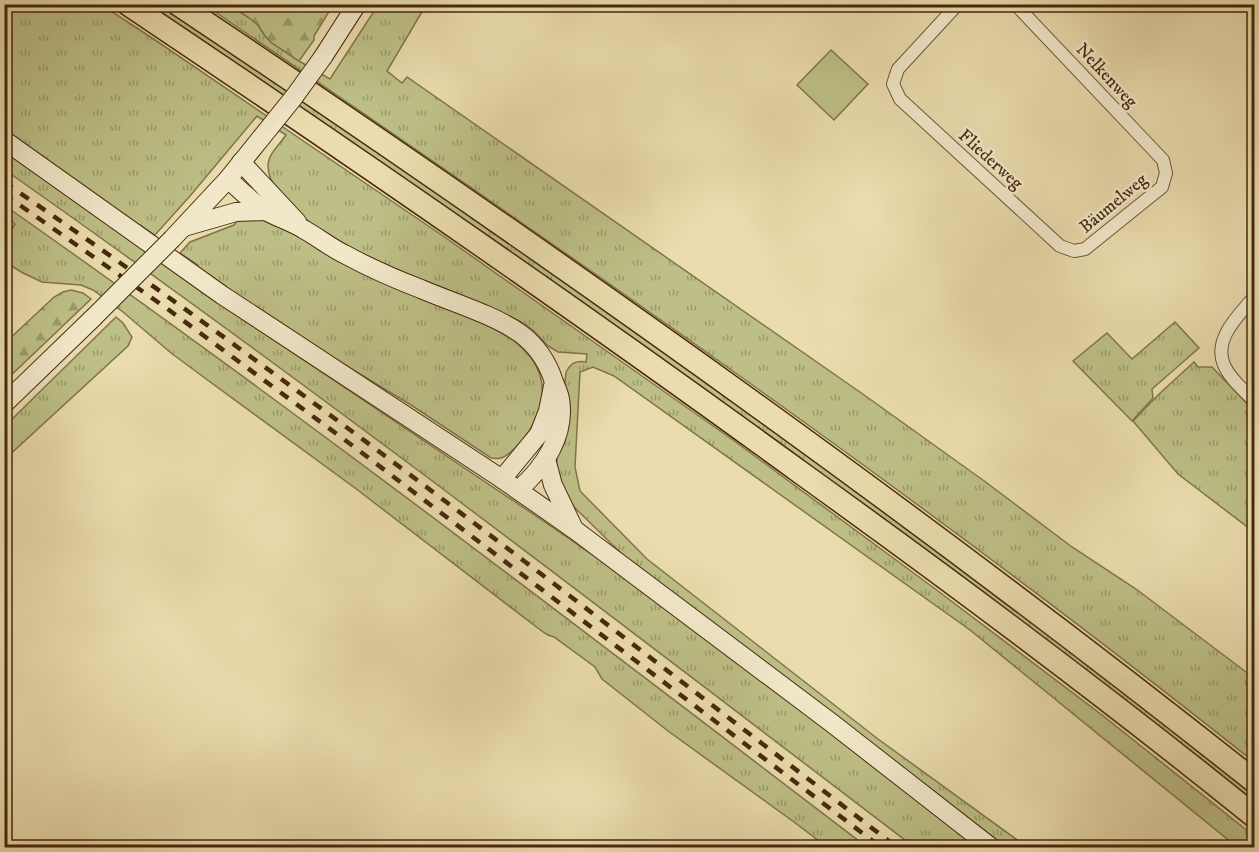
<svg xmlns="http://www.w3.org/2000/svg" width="1259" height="852" font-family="'IM FELL DW Pica',serif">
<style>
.grass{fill:url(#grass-tufts);stroke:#827449;stroke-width:1.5}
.forest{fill:url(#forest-firs);stroke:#827449;stroke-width:1.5}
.park{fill:#bdbf86;stroke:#827449;stroke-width:1.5}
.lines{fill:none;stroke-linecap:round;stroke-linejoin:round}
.minor-casing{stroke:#6f5634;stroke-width:14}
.secondary-casing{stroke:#46290c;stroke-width:20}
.motorway-casing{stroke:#46290c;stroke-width:25}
.minor{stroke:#f1e8ca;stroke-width:12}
.secondary{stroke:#f1e8ca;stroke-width:18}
.motorway{stroke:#eadcae;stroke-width:22}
.rail{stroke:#46290c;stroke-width:4.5;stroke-dasharray:10 10;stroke-linecap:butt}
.secondary-bridge-casing{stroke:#46290c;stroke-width:20;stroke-linecap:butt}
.secondary-bridge{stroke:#f1e8ca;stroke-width:18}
.labels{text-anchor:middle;stroke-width:5;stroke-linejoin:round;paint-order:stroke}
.street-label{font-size:18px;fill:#46290c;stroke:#f1e8ca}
</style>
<defs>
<pattern id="grass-tufts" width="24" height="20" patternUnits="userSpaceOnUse" patternTransform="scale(1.5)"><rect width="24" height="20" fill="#bdbf86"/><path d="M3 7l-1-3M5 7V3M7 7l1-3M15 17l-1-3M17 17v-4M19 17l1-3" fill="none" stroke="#9b9b6c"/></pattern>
<pattern id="forest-firs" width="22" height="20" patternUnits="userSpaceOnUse" patternTransform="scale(1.5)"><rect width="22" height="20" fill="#bdbf86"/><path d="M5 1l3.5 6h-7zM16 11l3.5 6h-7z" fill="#9b9b6c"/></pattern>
</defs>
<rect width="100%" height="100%" fill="#eadcae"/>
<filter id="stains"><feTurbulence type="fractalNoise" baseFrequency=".00333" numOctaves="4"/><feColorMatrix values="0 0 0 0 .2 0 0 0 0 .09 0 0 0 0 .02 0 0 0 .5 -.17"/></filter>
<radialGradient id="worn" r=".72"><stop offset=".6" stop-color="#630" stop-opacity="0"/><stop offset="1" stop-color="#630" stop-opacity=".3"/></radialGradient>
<g class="grass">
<path d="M5,5H102L158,42L446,238L733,440L934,588L1102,715L1254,836V847H1237L970,630L614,376L593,367L580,372L575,467L580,491L647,559L878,739L1027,847H1004L624,556L577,510L566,498L556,469L566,372C571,363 576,360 586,362L587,354L558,352L548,346L533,330L521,322C485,303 446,289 408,274C361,254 309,232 278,191C272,183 268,176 268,166C268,154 280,144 286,135L257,116L190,196L155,235L140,225L136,226L5,131Z"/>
<polygon points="146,5 162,5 222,45 602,306 759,419 1119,686 1254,793 1254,804"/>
<path d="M205,5H229L248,17L258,25L265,36L272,43L299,61L330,79L378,5H426L387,71L402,83L407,77L867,397L987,483L1072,547L1136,589L1254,678V762C917,493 561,248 205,5Z"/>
<path d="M4,150L259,330L536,516L619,573L723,650L979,847H914C614,618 314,387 5,170Z"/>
<path d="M4,205C298,411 582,630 867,847H827L794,822L668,731L602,679L595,667L554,637L548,635L543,632L355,488L198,373L171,353L123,312L93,290L81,285L42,282L23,273L5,262V239L15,224L5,214Z"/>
<path d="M264,219L286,228L321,251L491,327C512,338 532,351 540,375C548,401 534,429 516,447C512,451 506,457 501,458C498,459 494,458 491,458L411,405L309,343L196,269L198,265L180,253L190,242L234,225L238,220Z"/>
<polygon points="116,317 123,323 132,337 128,346 5,459 5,426"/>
<polygon points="1175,322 1199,348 1152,389 1153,398 1132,421 1073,361 1107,333 1132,359"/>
<polygon points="1194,362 1198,367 1212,367 1254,411 1254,532 1178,474 1133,421 1158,395"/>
</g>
<g class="forest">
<polygon points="301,5 307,6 309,5 333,5 314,36 314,40 299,61 272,43 265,36 258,25 248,17 229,5"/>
<polygon points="71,290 83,293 91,299 5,381 5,343 54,297 63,292"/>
</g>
<polygon class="park" points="831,50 868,84 834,120 797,85"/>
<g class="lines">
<g class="minor-casing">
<g id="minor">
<polyline points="958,4 898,69 893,84 900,99 1060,246 1074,251 1085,249 1162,187 1166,173 1163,160 1015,4"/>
<path d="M1254,297C1238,316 1213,339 1224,365C1230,379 1244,390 1254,401"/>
</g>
</g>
<g class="secondary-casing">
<g id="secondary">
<polyline points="323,57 357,4"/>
<polyline points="4,140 222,295 502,479 575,530 833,724 992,848"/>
<polyline points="241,162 297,222"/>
<path d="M228,179C240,190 252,202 266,211C278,218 292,222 303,229C318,237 331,248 346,255C370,268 395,279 421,289C451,302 495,315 521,334C537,346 548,363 554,382C556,387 559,393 560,399C566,435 544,468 518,490"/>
<polyline points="184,227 236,212 266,211"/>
<polyline points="172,239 228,179 261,138"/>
<polyline points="4,404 94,317"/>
<polyline points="546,459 553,485 574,529"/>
<polyline points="502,479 539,434 548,411 553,386"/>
</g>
</g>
<g class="motorway-casing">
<g id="motorway">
<path d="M128,4C356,157 582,313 804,475C957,585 1108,698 1254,816"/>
<path d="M178,4C546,250 908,506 1254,781"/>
</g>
</g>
<use href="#minor" class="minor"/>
<use href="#secondary" class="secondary"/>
<use href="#motorway" class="motorway"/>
<g class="rail">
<path d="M4,182C311,392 603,622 898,848"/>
<polyline points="4,194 169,310 353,446 882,848"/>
</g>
<g class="secondary-bridge-casing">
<g id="secondary-bridge">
<polyline points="261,138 294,97 323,57"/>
<polyline points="94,317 172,239"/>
</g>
</g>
<use href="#secondary-bridge" class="secondary-bridge"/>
</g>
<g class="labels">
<g class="street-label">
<text transform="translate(1107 75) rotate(47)" y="6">Nelkenweg</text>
<text transform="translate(991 159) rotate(42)" y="6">Fliederweg</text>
<text transform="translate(1113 203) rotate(-40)" y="6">Bäumelweg</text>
</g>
</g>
<rect width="1259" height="852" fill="none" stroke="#eadcae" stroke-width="24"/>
<rect x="6" y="6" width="1247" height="840" fill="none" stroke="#46290c" stroke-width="3"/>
<rect x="12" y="12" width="1235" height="828" fill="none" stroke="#46290c" stroke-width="1.5"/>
<rect width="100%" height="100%" filter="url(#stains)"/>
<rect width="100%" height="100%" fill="url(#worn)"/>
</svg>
